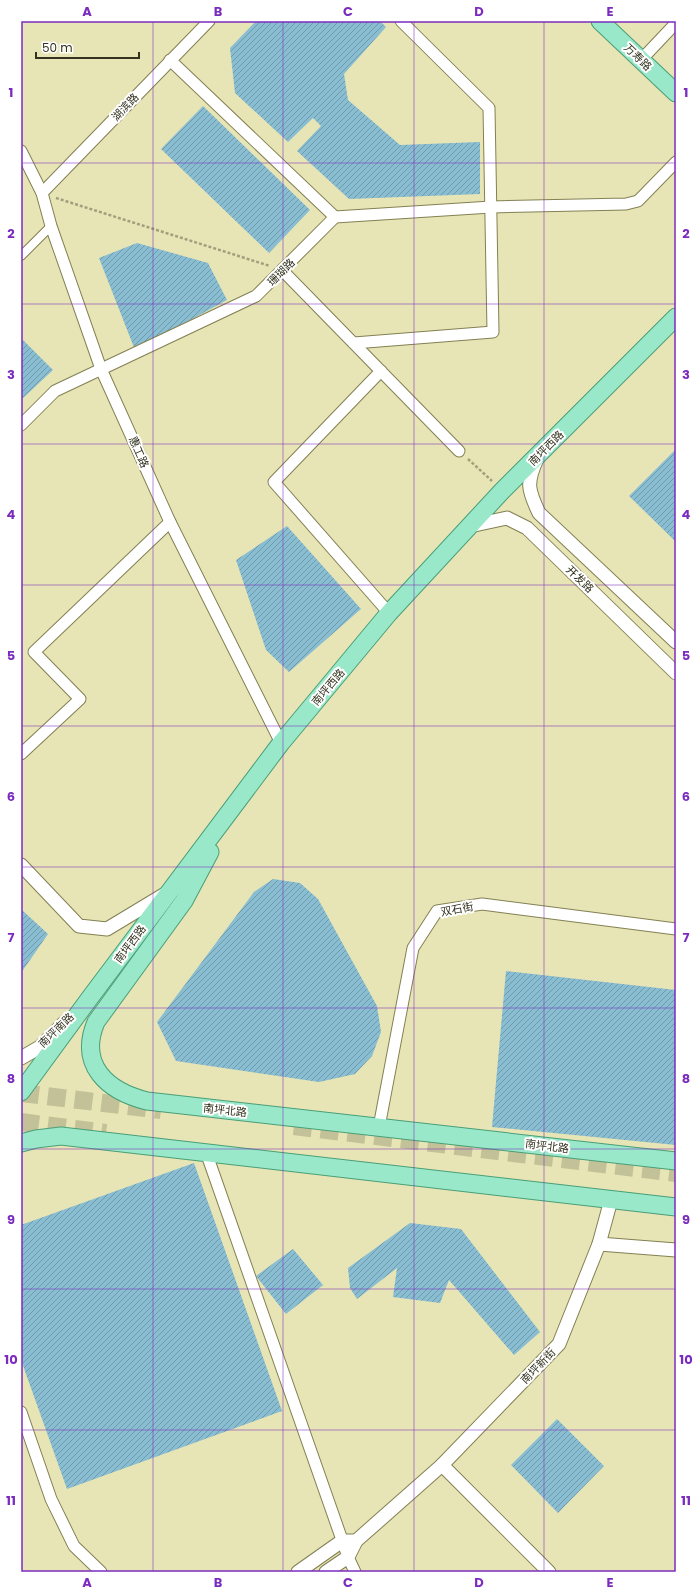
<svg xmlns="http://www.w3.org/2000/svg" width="697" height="1593" font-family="Poppins,'Noto Sans SC',sans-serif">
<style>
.building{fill:url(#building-hatch)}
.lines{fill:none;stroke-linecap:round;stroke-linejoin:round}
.trunk-tunnel{stroke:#c3c197;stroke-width:18;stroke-dasharray:18 9;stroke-linecap:butt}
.pedestrian-casing{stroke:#838053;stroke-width:10}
.minor-casing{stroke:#838053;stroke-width:13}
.tertiary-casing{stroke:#838053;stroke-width:15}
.primary-casing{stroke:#499e77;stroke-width:19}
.path{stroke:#a2a07c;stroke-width:2.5;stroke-dasharray:3 2;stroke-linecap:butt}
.pedestrian{stroke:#fff;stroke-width:8}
.minor{stroke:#fff;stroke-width:11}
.tertiary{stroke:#fff;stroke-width:13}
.primary{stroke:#99e8ca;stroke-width:17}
.grid{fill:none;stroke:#7b2cbf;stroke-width:1;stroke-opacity:0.55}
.labels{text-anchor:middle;stroke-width:4;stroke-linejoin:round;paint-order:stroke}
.street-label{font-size:11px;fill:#33321f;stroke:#fff}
.neatline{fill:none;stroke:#7b2cbf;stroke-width:1.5}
.grid-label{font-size:13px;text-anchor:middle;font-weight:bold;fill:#7b2cbf}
</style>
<defs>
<pattern id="building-hatch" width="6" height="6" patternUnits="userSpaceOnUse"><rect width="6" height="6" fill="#88bdd2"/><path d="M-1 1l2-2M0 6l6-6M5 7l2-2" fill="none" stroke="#709aaa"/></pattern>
</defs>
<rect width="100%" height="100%" fill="#e7e5b5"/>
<g class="building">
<polygon points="256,21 380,21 386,27 344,74 348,100 400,145 480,142 480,194 349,199 297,151 321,126 313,118 288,142 235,93 230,48"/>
<polygon points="203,106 310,210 269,253 161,149"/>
<polygon points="137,243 208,263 227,300 135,350 99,258"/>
<polygon points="21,338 53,370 21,400"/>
<polygon points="676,449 676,542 629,496"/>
<polygon points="287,526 361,609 289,672 266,650 236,560"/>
<polygon points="273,879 300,883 318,899 377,1006 381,1032 372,1056 355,1074 319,1082 176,1061 157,1022 254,892"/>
<polygon points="21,909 48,934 21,973"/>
<polygon points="506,971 676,990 676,1145 492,1127"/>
<polygon points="194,1163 282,1411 67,1489 21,1360 21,1225"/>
<polygon points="410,1223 461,1229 540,1332 514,1355 449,1280 440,1303 393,1297 397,1268 357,1299 350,1288 348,1268"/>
<polygon points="293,1249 323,1285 286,1314 256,1276"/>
<polygon points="557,1419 604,1466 558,1513 511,1465"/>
</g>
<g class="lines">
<g class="trunk-tunnel">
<polyline points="21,1093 161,1110"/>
<polyline points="21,1122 106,1133"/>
<polyline points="294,1126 676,1173"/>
</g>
<g class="pedestrian-casing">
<polyline id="pedestrian" points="21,256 51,226"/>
</g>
<g class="minor-casing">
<g id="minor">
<polyline points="641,60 676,23"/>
<polyline points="21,151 42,193 51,226 101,369 170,522 281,743"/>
<polyline points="42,193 209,21"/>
<polyline points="335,217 491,207 626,204 638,201 676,162"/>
<polyline points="282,270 459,451"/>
<polyline points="354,343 493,332 489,108 401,21"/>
<polyline points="381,371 274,482 389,613"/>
<polyline points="21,425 55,391 256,296 335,217 170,60"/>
<polyline points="21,754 80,699 34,652 170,522"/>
<polyline points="379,1127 413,948 437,911 482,904 676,929"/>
<polyline points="206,1152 348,1557 355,1572"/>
<polyline points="21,1412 51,1499 74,1546 101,1572"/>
</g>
</g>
<g class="tertiary-casing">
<g id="tertiary">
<path d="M537,459C526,483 528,490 539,513L676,642"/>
<polyline points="470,526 507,518 527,528 676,673"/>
<polyline points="21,865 79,926 107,929 165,894"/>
<polyline points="21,1058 40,1047 66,1021"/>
<polyline points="599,1244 676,1250"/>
<polyline points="298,1572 342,1541 356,1541"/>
<polyline points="326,1572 348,1557 356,1541 442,1465"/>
<polyline points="549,1572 442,1465 559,1344 599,1244 611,1200"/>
</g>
</g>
<g class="primary-casing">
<g id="primary">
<polyline points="600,21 676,93"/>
<path d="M210,852L184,901L96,1022C78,1065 107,1091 147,1101L676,1161"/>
<polyline points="21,1092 89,999 281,743 389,613 502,491 676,317"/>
<polyline points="21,1143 36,1139 61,1136 676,1207"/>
</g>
</g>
<g class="path">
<polyline points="56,198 270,266"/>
<polyline points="468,459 492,481"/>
</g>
<use href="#pedestrian" class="pedestrian"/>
<use href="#minor" class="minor"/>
<use href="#tertiary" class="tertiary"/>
<use href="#primary" class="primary"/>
</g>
<path class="grid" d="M153,21V1572M283,21V1572M414,21V1572M544,21V1572M21,163H676M21,304H676M21,444H676M21,585H676M21,726H676M21,867H676M21,1008H676M21,1149H676M21,1289H676M21,1430H676"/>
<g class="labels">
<g class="street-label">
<text transform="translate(638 57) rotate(44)" y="4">万寿路</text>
<text transform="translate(125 107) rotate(-46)" y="4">湖滨路</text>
<text transform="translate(281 272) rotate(-45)" y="4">珊瑚路</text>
<text transform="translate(546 448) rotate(-45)" y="4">南坪西路</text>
<text transform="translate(139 452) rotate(66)" y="4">惠工路</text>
<text transform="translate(580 579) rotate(44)" y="4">开发路</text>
<text transform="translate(328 687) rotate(-50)" y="4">南坪西路</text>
<text transform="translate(457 909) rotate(-11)" y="4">双石街</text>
<text transform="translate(130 944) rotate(-53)" y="4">南坪西路</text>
<text transform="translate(56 1030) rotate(-44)" y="4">南坪南路</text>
<text transform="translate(225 1110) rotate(6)" y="4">南坪北路</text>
<text transform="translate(547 1146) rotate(7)" y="4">南坪北路</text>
<text transform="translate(538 1366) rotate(-46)" y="4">南坪新街</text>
</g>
</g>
<rect width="697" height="1593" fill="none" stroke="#ffffff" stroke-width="44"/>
<path d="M36 52v6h103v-6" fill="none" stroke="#33321f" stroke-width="2"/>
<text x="42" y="52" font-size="12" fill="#33321f" stroke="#ffffff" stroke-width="3" paint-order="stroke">50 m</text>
<rect x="22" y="22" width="653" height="1549" class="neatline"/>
<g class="grid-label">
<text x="87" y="16">A</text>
<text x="218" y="16">B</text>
<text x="348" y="16">C</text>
<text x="479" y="16">D</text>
<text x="610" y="16">E</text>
<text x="11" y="97">1</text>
<text x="686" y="97">1</text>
<text x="11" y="238">2</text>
<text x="686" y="238">2</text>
<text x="11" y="379">3</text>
<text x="686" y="379">3</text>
<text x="11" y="519">4</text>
<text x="686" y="519">4</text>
<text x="11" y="660">5</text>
<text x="686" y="660">5</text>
<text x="11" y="801">6</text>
<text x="686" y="801">6</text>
<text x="11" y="942">7</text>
<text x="686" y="942">7</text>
<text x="11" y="1083">8</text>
<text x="686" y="1083">8</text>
<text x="11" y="1224">9</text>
<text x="686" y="1224">9</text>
<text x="11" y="1364">10</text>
<text x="686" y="1364">10</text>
<text x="11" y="1505">11</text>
<text x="686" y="1505">11</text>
<text x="87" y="1587">A</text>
<text x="218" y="1587">B</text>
<text x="348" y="1587">C</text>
<text x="479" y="1587">D</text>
<text x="610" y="1587">E</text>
</g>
</svg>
